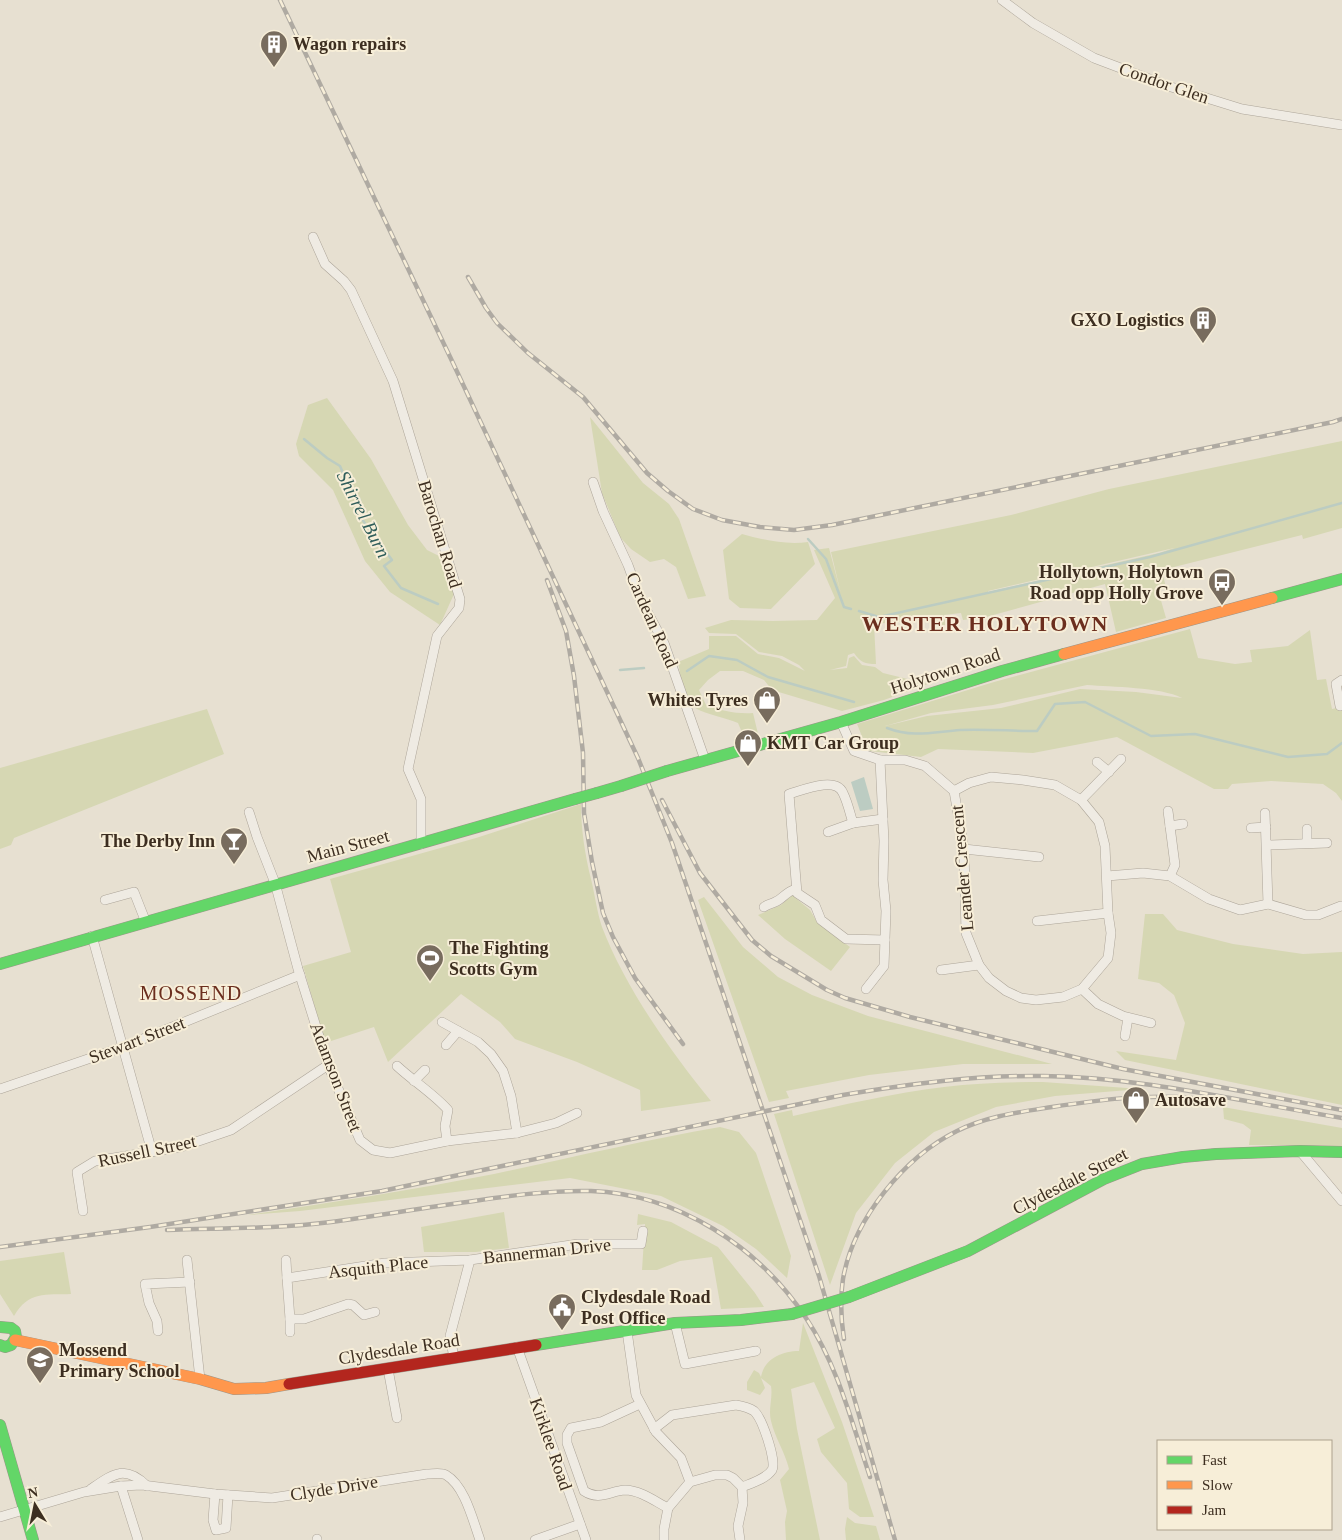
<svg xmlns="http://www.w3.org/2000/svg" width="1342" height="1540" font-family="Georgia,serif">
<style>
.green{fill:#d6d7b3;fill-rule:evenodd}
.water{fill:#bcccc2}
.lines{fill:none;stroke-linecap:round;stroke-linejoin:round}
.stream{stroke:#bcccc2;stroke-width:2.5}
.street-casing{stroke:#ada599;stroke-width:10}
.fast-casing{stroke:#9c958a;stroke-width:12}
.slow-casing{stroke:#9c958a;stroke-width:12}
.jam-casing{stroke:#9c958a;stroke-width:12}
.street{stroke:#efebe3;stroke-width:9}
.fast{stroke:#63d668;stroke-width:11}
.slow{stroke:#ff974d;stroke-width:11}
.jam{stroke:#b3261e;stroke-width:11}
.rail-casing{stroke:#afaaa2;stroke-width:4.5}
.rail{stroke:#f7eed8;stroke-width:2.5;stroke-dasharray:8;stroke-linecap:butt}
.fast-bridge-casing{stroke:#9c958a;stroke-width:12;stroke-linecap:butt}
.fast-bridge{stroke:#63d668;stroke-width:11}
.labels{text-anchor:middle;stroke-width:4;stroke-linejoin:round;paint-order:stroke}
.poi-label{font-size:18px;font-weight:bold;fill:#3d2e20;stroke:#f7eed8;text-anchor:start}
.street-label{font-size:18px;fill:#3d2e20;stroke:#f7eed8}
.water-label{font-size:19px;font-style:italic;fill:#2f5d5a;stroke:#f7eed8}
.quarter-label{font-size:20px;letter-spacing:1px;fill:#6b2e1e;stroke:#f7eed8}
.district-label{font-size:22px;font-weight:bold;letter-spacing:1px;fill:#6b2e1e;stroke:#f7eed8}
</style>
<rect width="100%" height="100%" fill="#e7e0d1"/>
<g class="green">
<polygon points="327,398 371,459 408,525 427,550 443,558 454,594 440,625 390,592 365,561 333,490 299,456 296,444 308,405"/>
<polygon points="590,417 643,483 669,504 679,519 706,596 688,599 676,567 664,559 650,562 631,549 620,537 602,493"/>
<path d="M1342,441V528L1303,539L1302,535L1162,570L1166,588L1158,590L1166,618L1116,632L1105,584L986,617L963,620L961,613L944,615L946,625H936L922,620L874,624L876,664C865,664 860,662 854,653L848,655L846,666L830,670L847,668L849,658L854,656L862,665L875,667L883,673L928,684L884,700L842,711L772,690L764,680L743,671H720L708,680L699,690L706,705C722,711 736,714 753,713L759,738L746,742L738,723C727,718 705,714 697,709C683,700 681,677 678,662L709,649V636H736L758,654L779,658L805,671L799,665L782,656L759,652L736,634L709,633L705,628L731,620L773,621L817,620L835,598L814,550L829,548L841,594L831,552L1011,515L1109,489ZM1174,548L1159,553L988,592V591Z"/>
<path d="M742,534C763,540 786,545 808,542L815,564L771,609L740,608L729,599L723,550Z"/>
<path d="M1190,629L1198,658L1235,664L1252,662L1250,650L1288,646L1310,630L1317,680L1326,679L1332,709L1342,707V801L1336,793L1323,784L1271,781L1232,784L1228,789H1214L1117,737L1033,753L938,749L921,757L870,751L865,744L857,724L994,682ZM1087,685C1111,687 1161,687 1182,698L1136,692L1080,689L1001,708L927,716L885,726L931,713L993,705Z"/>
<polygon points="207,709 224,754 14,838 11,845 0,849 0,768"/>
<path d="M581,804C581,829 585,855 591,879C595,895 597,912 602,927C625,987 670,1051 711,1101L641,1111L640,1090L577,1062L515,1039L500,1022L461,994L388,1062L374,1027L325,1043L303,966L351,952L330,879L476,838Z"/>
<polygon points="792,895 810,910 817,922 850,947 831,971 785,939 758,915 781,905"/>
<polygon points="704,897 743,947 778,977 812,995 868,1016 1052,1064 963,1064 869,1075 786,1091 789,1098 769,1102 698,900"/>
<polygon points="1145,914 1163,914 1177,930 1233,944 1303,954 1342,952 1342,1105 1125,1060 1116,1051 1176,1060 1185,1023 1174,995 1159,983 1138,979"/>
<path d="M1043,1082L1141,1089L1055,1096L996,1107L934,1132L895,1163L856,1213L830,1285L774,1114L792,1110L793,1116C843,1105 893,1093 944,1087C977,1083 1010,1082 1043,1082Z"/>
<polygon points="1223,1107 1342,1128 1342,1146 1249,1145 1251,1130 1243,1124 1224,1119"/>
<path d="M720,1127L739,1132L756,1153L791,1256L787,1278L756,1249L723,1226L661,1196L570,1178L300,1211L248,1215C330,1203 412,1190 494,1174C570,1158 644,1140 720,1127Z"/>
<polygon points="504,1212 509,1248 476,1252 424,1252 421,1227"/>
<polygon points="638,1214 671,1222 718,1247 755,1293 764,1307 721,1309 712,1257 680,1261 657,1270 642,1270 645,1224 637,1225"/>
<path d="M64,1252L71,1294C46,1295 28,1291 14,1316L0,1294V1261Z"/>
<path d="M803,1323L842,1422L874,1517H860L849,1509L847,1483L821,1452L817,1439L835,1428L814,1382L791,1389L797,1429L820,1540H786L785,1522L787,1511L780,1480L789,1469C785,1452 775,1438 771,1421C768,1409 773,1398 771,1386L761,1378L765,1388L760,1395L747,1390V1382L754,1370L759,1373L761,1377C764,1359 782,1351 799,1351Z"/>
<polygon points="847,1517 855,1523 876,1526 880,1540 846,1540 845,1529"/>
</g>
<polygon class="water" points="864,777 873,809 860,811 851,782"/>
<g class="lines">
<g class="stream">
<polyline points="304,439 327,458 340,466 346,480 360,500 361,518 392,560 384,566 401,588 438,604"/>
<polyline points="808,539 826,559 844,607 851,609"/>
<polyline points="859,611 879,617 1150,557 1342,503"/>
<polyline points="620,670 644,668"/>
<polyline points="687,671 709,656 737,660 768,677 854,702"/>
<path d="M887,728C913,738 933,732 960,730C985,729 1012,731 1037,731L1055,704L1085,702L1151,736L1195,734L1288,757L1327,754L1342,743"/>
</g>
<g class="street-casing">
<g id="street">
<polyline points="1002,0 1033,23 1094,58 1168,86 1242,109 1342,125"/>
<polyline points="313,237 325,264 344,281 351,290 393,381 460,599 459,608 437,636 408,769 421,799 421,844"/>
<polyline points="593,482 603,511 628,565 640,598 664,643 705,760"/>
<polyline points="1340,706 1336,684 1342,680"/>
<polyline points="841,722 854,751 880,760 905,760 925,766 954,791 964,849 966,933 979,965 989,978 1006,991 1021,998 1036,1000 1063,997 1082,989 1108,958 1111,933 1108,913 1105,846 1099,822 1081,800 1055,785 1023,780 991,777 969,783 954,791"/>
<polyline points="1097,762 1109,772"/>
<polyline points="1081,800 1121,759"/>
<polyline points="1168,811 1175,865 1170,876"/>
<polyline points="249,812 257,837 275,883 298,969 328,1065 360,1140 373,1150 390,1153 447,1141 517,1133 556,1123 577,1113"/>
<polyline points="1265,813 1268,904"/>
<path d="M883,819L853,823C850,814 848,803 843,793C836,776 803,790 789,794L797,893L815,905L821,920L846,939L885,940"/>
<polyline points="1170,826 1183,824"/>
<polyline points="1251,828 1266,827"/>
<polyline points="1307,829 1307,843"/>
<polyline points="828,832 853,823"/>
<polyline points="1267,845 1327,843"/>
<polyline points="964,849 1039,857"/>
<polyline points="1107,876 1143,873 1170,876 1209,899 1240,910 1268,904 1306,915 1318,915 1341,906"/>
<polyline points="105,900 134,892 145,920"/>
<path d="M764,907C768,904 771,904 775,902C783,899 785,892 796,889"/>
<polyline points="1037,921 1108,913"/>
<polyline points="92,936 152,1152"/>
<polyline points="941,970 979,965"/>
<polyline points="866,989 884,966 886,911 883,880 884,841 880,760"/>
<polyline points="1082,989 1098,1004 1123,1016 1151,1023"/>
<polyline points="442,1022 478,1042 491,1054 503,1071 511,1096 517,1133"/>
<polyline points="1125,1036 1128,1018"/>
<polyline points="446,1045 458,1031"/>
<path d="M397,1066C413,1081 434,1094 448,1110L445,1126L447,1141"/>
<polyline points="414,1081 425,1070"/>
<polyline points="0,1089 123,1047 300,975"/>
<polyline points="1300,1151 1342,1201"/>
<polyline points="83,1211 77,1172 95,1161 181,1147 231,1130 328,1065"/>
<polyline points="187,1260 200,1379"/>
<polyline points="286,1260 287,1278"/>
<polyline points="375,1312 364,1315 353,1305 348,1304 304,1319 290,1319 287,1278 385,1263 470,1260 578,1244 641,1244 643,1231"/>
<polyline points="675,1323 685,1364 756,1351"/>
<polyline points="158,1331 157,1321 149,1303 145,1284 190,1282"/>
<polyline points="627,1331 636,1395 656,1432 681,1458 690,1482"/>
<polyline points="290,1332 290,1319"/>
<polyline points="517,1347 586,1540"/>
<polyline points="454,1358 450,1336 470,1260"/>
<polyline points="388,1369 397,1418"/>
<path d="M640,1404L601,1422L571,1428L567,1435V1443L584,1491C599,1501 610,1491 625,1490C640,1490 656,1502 668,1508"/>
<path d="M654,1429L672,1415L736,1405C742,1406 748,1407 754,1411C762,1418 777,1461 772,1470C766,1479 752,1483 742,1487"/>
<polyline points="121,1486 138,1540"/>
<path d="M91,1489C113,1474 125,1464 147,1486"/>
<polyline points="215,1494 213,1520 216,1530 226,1528 228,1495"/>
<path d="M0,1517L84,1492L121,1486L142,1485L215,1494L272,1498L427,1474C433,1474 441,1472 446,1475C465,1486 473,1521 480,1540"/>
<polyline points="317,1539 317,1540"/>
<polyline points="535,1540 580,1524"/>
<polyline points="664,1540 664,1529 668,1508 690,1482 715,1475 727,1475 733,1478 742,1487 743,1503 738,1526 740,1540"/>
</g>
</g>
<g class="fast-casing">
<g id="fast">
<polyline points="1272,598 1342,579"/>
<polyline points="667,771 841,722 1002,671 1064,654"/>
<polyline points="597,793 621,786"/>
<polyline points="0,964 575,799"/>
<polyline points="849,1297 968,1251 1104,1179 1142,1164 1183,1157 1216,1154 1300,1151 1342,1152"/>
<polyline points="0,1327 11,1328 15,1331 16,1337 11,1345 5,1347 0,1345"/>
<polyline points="536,1345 675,1323 741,1320 792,1314"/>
<polyline points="0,1425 33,1540"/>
</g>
</g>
<g class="slow-casing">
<g id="slow">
<polyline points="1064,654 1272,598"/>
<polyline points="15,1340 200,1379 234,1389 266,1388 289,1384"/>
</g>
</g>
<g class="jam-casing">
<polyline id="jam" points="289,1384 536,1345"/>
</g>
<use href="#street" class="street"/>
<use href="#fast" class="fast"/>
<use href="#slow" class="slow"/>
<use href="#jam" class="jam"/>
<g class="rail-casing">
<g id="rail">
<polyline points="280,0 452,361 638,758 672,843 819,1276 895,1540"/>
<polyline points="468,277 486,308 497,323 528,353 583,397 647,473 668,491 693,509 722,520 760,527 794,530 832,525 1333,422 1342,419"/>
<polyline points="547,580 566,631 574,676 583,753 584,813 592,862 603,913 613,937 635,978 683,1044"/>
<polyline points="662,800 700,873 752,940 771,956 827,990 845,998 910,1017 1123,1069 1342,1110"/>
<path d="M167,1230C221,1228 277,1229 331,1222C376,1216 422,1208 467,1202C508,1196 550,1190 591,1191C678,1194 759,1247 806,1318C838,1366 852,1423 870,1477"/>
<path d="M0,1247L150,1227L382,1191L843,1095C909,1084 976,1075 1043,1076C1144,1077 1242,1102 1342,1118"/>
<path d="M844,1339C841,1320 840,1299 843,1279C853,1220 904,1157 957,1131C987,1116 1020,1112 1052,1107C1098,1100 1145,1094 1192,1098"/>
</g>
</g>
<use href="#rail" class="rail"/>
<g class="fast-bridge-casing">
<g id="fast-bridge">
<polyline points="621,786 667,771"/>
<polyline points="575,799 597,793"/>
<polyline points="792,1314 849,1297"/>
</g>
</g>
<use href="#fast-bridge" class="fast-bridge"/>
</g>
<defs>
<g id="building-pin" transform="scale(1.4375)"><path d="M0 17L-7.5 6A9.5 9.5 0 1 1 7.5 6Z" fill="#786c5e" stroke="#f7eed8"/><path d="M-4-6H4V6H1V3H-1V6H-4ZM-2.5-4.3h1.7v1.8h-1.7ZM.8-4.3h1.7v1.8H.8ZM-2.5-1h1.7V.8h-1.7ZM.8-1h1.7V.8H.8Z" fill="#fff"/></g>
<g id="bus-pin" transform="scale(1.4375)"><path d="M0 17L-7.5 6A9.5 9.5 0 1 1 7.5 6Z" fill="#786c5e" stroke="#f7eed8"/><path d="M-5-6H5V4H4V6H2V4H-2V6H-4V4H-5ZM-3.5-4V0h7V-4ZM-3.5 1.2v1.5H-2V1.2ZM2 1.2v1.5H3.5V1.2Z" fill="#fff"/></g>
<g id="shop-pin" transform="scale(1.4375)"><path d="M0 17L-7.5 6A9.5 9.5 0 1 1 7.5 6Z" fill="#786c5e" stroke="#f7eed8"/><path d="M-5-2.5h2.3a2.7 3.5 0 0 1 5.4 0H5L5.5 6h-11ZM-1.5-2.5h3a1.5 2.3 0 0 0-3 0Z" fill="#fff"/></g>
<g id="bar-pin" transform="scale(1.4375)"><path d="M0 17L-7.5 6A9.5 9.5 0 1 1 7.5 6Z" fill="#786c5e" stroke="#f7eed8"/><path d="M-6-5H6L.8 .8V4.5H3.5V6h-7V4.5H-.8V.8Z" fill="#fff"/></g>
<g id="stadium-pin" transform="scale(1.4375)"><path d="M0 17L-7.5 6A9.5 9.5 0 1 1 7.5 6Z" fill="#786c5e" stroke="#f7eed8"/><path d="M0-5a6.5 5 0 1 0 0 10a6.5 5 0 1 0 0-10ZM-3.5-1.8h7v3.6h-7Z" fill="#fff"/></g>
<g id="civic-pin" transform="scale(1.4375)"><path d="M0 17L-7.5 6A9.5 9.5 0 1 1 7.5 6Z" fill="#786c5e" stroke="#f7eed8"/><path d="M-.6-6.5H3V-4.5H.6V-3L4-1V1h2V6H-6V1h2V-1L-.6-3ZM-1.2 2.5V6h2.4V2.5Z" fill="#fff"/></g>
<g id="school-pin" transform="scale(1.4375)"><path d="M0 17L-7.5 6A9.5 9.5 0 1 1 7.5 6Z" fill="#786c5e" stroke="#f7eed8"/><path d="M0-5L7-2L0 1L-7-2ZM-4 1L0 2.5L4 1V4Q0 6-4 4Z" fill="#fff"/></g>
</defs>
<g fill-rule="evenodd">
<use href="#building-pin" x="274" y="44"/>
<use href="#building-pin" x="1203" y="320"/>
<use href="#bus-pin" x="1222" y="582"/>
<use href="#shop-pin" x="767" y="700"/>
<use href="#shop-pin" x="748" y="743"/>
<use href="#bar-pin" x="234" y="841"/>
<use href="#stadium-pin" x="430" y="958"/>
<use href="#shop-pin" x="1136" y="1100"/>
<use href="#civic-pin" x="562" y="1307"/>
<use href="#school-pin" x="40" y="1360"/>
</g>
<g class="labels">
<g class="poi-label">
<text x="293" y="50">Wagon repairs</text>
<text x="1184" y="326" text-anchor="end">GXO Logistics</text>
<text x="1203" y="578" text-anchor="end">Hollytown, Holytown<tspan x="1203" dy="21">Road opp Holly Grove</tspan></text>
<text x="748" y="706" text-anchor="end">Whites Tyres</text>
<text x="767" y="749">KMT Car Group</text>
<text x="215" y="847" text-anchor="end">The Derby Inn</text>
<text x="449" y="954">The Fighting<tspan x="449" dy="21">Scotts Gym</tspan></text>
<text x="1155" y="1106">Autosave</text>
<text x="581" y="1303">Clydesdale Road<tspan x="581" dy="21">Post Office</tspan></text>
<text x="59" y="1356">Mossend<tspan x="59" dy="21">Primary School</tspan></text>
</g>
<g class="street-label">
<text transform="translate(1164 83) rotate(19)" y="6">Condor Glen</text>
<text transform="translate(440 534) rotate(73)" y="6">Barochan Road</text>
<text transform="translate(652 620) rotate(66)" y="6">Cardean Road</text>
<text transform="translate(945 671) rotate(-18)" y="6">Holytown Road</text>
<text transform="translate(348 846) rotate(-15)" y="6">Main Street</text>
<text transform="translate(962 868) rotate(-95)" y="6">Leander Crescent</text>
<text transform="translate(137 1040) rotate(-21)" y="6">Stewart Street</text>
<text transform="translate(336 1077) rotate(69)" y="6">Adamson Street</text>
<text transform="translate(147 1151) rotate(-12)" y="6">Russell Street</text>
<text transform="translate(1070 1181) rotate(-27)" y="6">Clydesdale Street</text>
<text transform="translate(547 1251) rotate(-6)" y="6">Bannerman Drive</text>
<text transform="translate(378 1267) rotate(-6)" y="6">Asquith Place</text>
<text transform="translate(399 1349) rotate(-9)" y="6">Clydesdale Road</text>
<text transform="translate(551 1444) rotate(71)" y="6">Kirklee Road</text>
<text transform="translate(334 1488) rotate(-9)" y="6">Clyde Drive</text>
</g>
<g class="water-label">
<text transform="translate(364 514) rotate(63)" y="7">Shirrel Burn</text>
</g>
<g class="quarter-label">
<text x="191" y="1000">MOSSEND</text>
</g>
<g class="district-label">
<text x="985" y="631">WESTER HOLYTOWN</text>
</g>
</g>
<rect x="1157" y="1440" width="175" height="90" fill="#f7eed8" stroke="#ada18e"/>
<rect x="1167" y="1456" width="25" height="8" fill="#63d668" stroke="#ada18e"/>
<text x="1202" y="1465" font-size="15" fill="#3d2e20">Fast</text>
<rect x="1167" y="1481" width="25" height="8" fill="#ff974d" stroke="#ada18e"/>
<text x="1202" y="1490" font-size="15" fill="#3d2e20">Slow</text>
<rect x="1167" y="1506" width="25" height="8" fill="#b3261e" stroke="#ada18e"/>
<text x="1202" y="1515" font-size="15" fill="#3d2e20">Jam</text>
<g transform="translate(35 1505) rotate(350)" stroke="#f7eed8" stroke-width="4" paint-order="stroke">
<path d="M0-4L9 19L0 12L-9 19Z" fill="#3d2e20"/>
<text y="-8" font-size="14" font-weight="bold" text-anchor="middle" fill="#3d2e20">N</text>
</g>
</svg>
